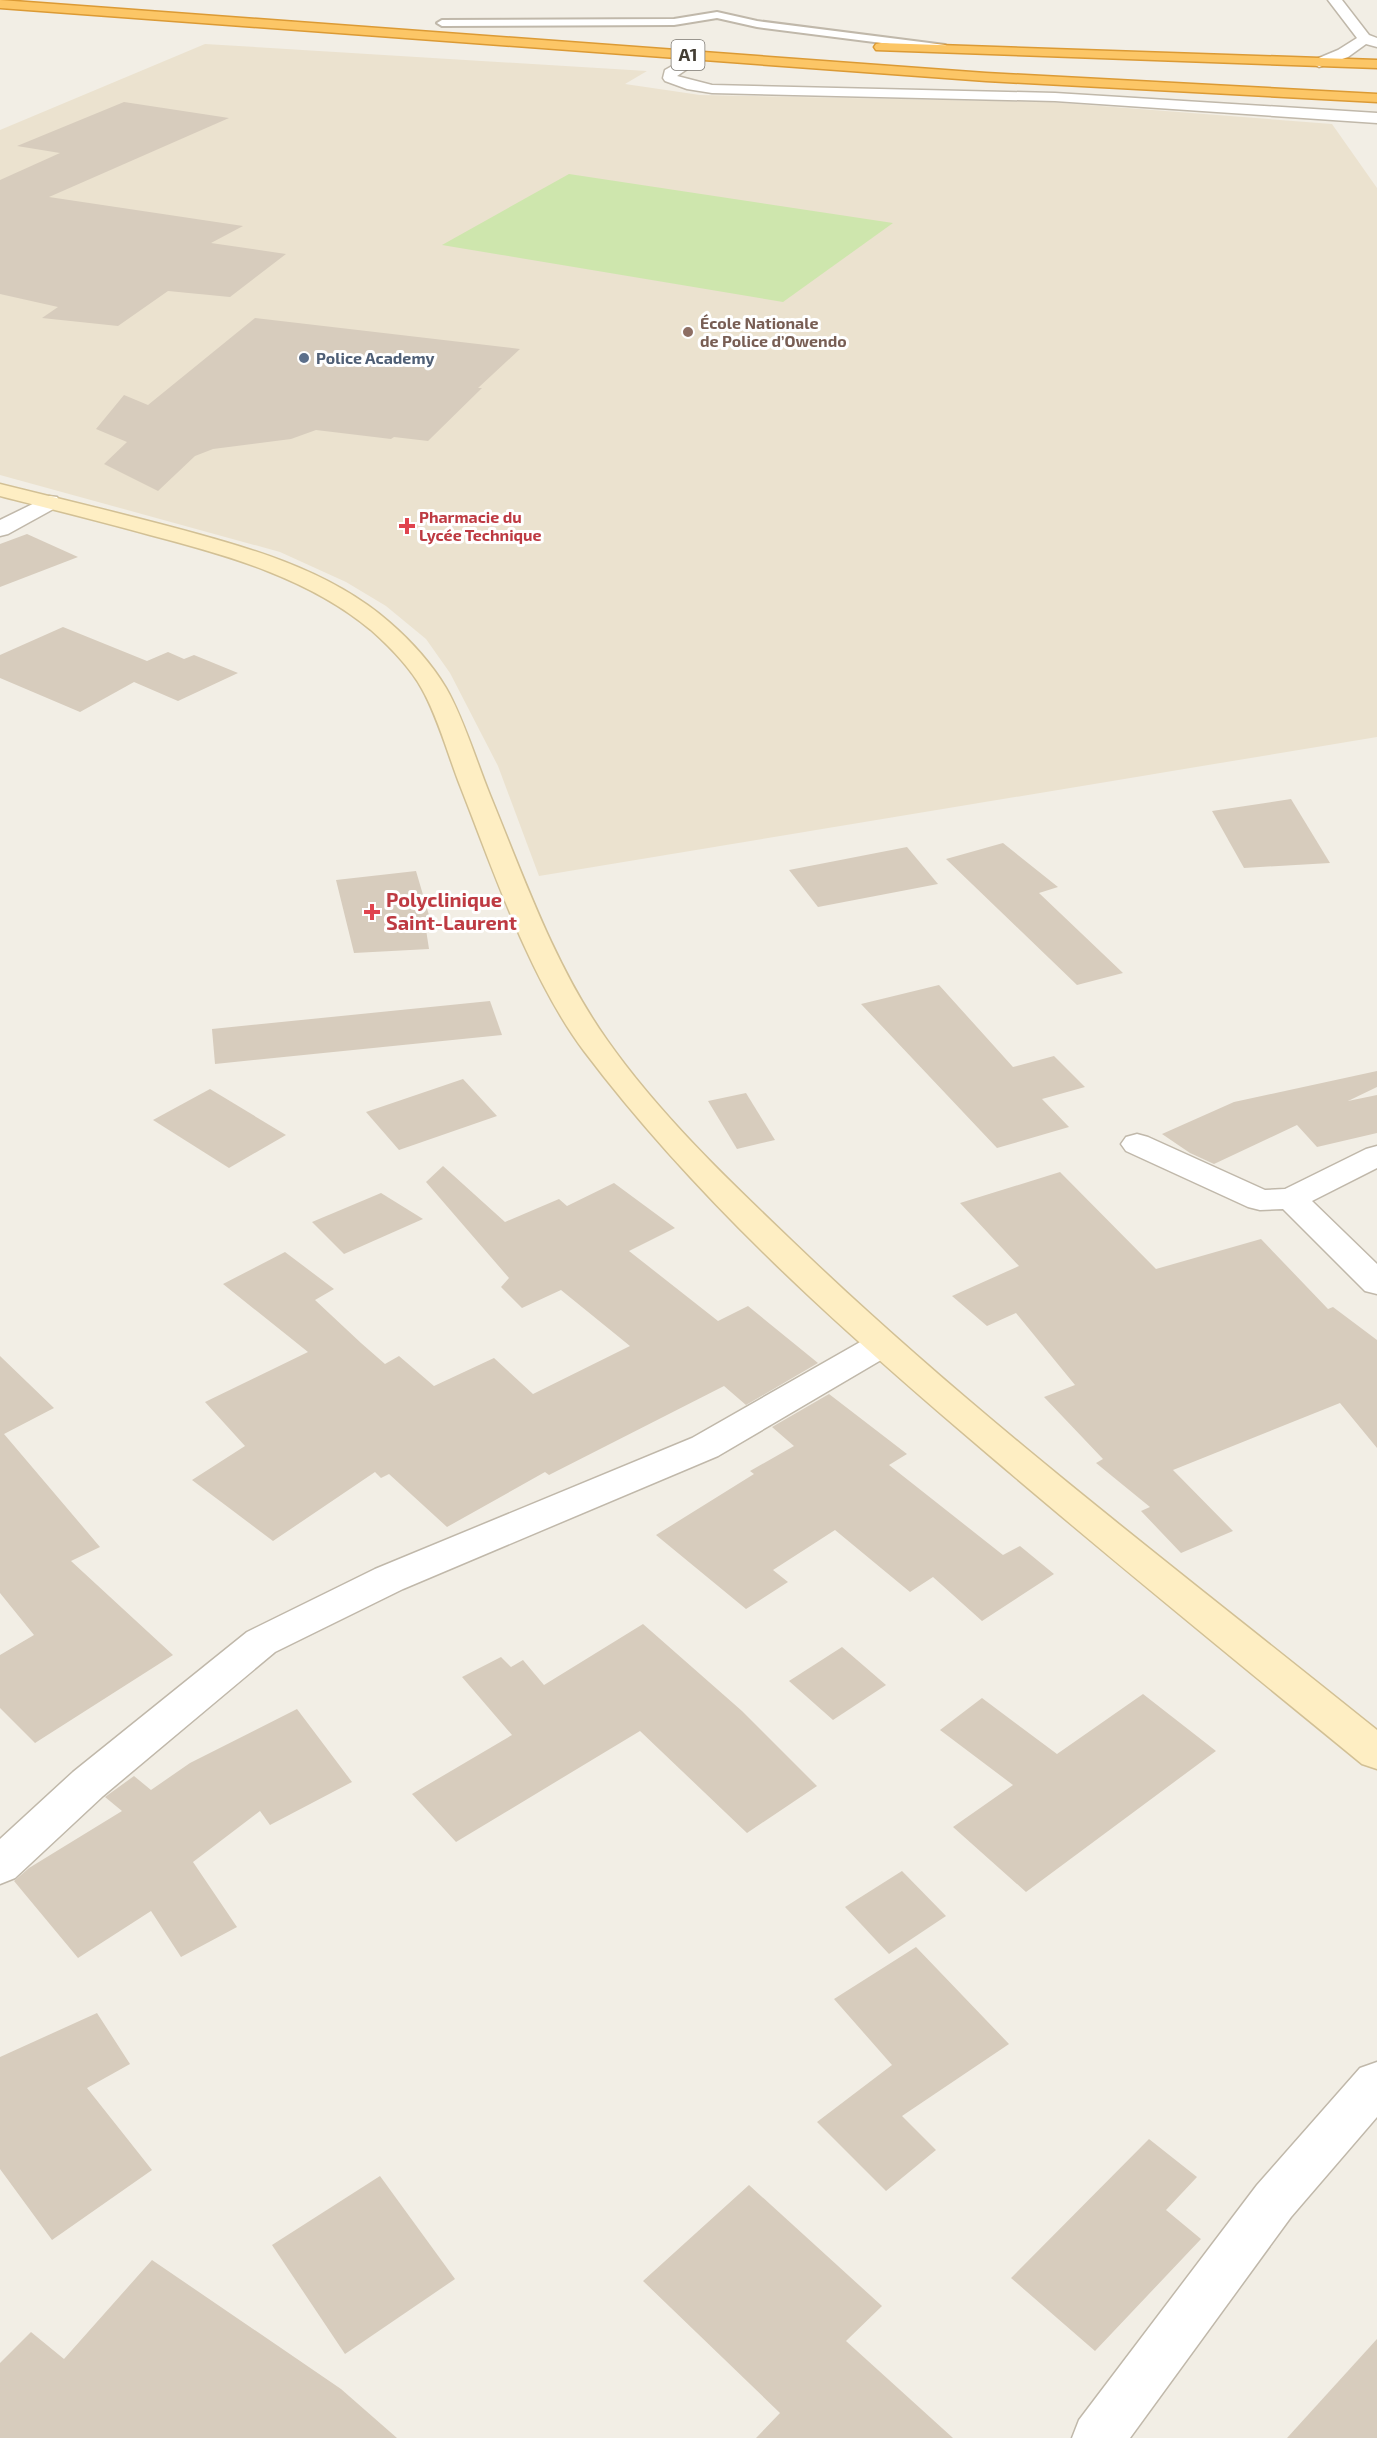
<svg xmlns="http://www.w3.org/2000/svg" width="1377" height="2438" font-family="'Exo 2',sans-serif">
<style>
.education{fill:#ebe2cf}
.green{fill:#cee6ad}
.building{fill:#d7ccbd}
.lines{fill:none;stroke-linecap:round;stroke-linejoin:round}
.lane-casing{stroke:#c0b8aa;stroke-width:4}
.street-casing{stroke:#c0b8aa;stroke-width:3}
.secondary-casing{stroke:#d2c095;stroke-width:3}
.highway-casing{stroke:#db9a35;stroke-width:3}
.lane{fill:#fff;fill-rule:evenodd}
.street{fill:#fff;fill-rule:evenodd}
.secondary{fill:#feeec3;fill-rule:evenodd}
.highway{fill:#fcc666;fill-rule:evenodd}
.education-dot{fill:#8d6e63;stroke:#fff;stroke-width:2}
.service-dot{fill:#5c6f8a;stroke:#fff;stroke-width:2}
.health-dot{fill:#e0444e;stroke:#fff;stroke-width:2}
.labels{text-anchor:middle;stroke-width:6;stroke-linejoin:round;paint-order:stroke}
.far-education-label{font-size:16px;font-weight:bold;fill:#785e54;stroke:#fff;text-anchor:start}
.far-service-label{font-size:16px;font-weight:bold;fill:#4e5e75;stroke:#fff;text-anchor:start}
.far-health-label{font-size:16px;font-weight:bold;fill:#be3a42;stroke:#fff;text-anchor:start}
.shield{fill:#fff;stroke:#7c7871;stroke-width:1.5}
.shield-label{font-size:18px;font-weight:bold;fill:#443e34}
.health-label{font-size:20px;font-weight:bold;fill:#be3a42;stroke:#fff;text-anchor:start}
</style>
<rect width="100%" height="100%" fill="#f2eee5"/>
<polygon class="education" points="205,44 647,71 625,84 700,95 1049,102 1332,124 1377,188 1377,737 539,876 498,766 450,673 426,639 386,606 346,582 280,552 0,475 0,130"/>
<polygon class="green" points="569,174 893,223 783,302 442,245"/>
<g class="building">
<polygon points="124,102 229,118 49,197 243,226 211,243 286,254 230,297 168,291 118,326 42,318 58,307 0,294 0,180 60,153 17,146"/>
<polygon points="255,318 520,349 478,388 482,388 428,441 394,437 391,439 316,430 291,439 213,449 195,456 158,491 104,464 127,442 96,429 124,395 148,405"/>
<polygon points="27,534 78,557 0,587 0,544"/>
<polygon points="63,627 147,661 168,652 184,659 194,655 238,673 178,701 134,682 80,712 0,678 0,655"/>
<polygon points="1291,799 1330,863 1244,868 1212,811"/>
<polygon points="1003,843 1058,887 1039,893 1123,973 1077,985 946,859"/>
<polygon points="907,847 938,884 818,907 789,870"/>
<polygon points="416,871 431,922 425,923 429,949 354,953 336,880"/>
<polygon points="939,985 1013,1067 1054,1056 1085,1087 1042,1099 1069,1127 997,1148 861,1004"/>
<polygon points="490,1001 502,1035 215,1064 212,1029"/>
<polygon points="1377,1071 1377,1087 1348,1101 1377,1095 1377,1133 1317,1147 1297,1125 1214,1164 1190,1153 1162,1134 1234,1102"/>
<polygon points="463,1079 497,1116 399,1150 366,1112"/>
<polygon points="210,1089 286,1135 229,1168 153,1120"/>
<polygon points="746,1093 775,1140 737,1149 708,1101"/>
<polygon points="443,1166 505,1222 559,1199 567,1206 614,1183 675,1228 629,1251 718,1321 748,1306 818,1363 746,1405 724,1386 549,1475 545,1472 447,1527 389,1474 381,1478 375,1472 273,1541 192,1480 245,1446 205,1402 308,1352 223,1284 285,1252 334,1289 315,1300 361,1343 385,1364 399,1356 434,1386 494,1358 533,1394 630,1346 561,1290 522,1308 501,1287 509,1278 426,1182"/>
<polygon points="1060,1172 1156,1269 1261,1239 1328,1309 1333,1307 1377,1340 1377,1448 1340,1403 1173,1470 1233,1531 1181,1553 1141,1511 1150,1507 1096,1463 1103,1459 1044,1397 1075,1385 1016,1313 987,1326 952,1296 1019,1266 960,1203"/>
<polygon points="381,1193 423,1219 344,1254 312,1222"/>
<polygon points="0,1356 54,1408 4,1434 100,1547 71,1561 173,1655 35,1743 0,1708 0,1655 34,1635 0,1593"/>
<polygon points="829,1394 907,1454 889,1465 1003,1555 1020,1546 1054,1574 982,1621 933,1577 910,1592 835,1530 773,1570 788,1582 746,1609 656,1535 754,1474 750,1471 794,1446 772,1427"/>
<polygon points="643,1624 742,1711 817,1786 747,1833 640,1731 456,1842 412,1794 512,1735 462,1677 501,1657 511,1667 523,1660 544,1685"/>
<polygon points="842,1647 886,1685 833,1720 789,1681"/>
<polygon points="1143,1694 1216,1751 1026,1892 953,1827 1013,1785 940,1730 982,1698 1057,1754"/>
<polygon points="297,1709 352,1782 270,1825 260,1811 193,1862 237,1927 181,1957 151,1911 78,1958 14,1881 29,1868 122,1811 105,1797 134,1776 151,1790 190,1763"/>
<polygon points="902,1871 946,1916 889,1954 845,1907"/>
<polygon points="916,1947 1009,2044 902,2116 936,2150 886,2191 817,2122 892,2065 834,1999"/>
<polygon points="97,2013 130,2064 87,2088 152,2170 52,2240 0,2169 0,2057"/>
<polygon points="1149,2139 1197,2177 1166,2210 1201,2239 1095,2351 1011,2278"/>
<polygon points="380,2176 455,2279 345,2354 272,2245"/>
<polygon points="749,2185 882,2306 846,2341 953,2438 756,2438 780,2413 643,2281"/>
<polygon points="152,2260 341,2389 397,2438 0,2438 0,2363 31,2332 64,2359"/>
<polygon points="1377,2339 1377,2438 1287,2438"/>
</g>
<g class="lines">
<g class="lane-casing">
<polygon id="lane" points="717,12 757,21 945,45 950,48 945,51 757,27 717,18 674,25 442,26 437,23 442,20 674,19"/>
</g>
<g class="street-casing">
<g id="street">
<polygon points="1328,0 1342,0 1369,35 1377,38 1377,47 1366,44 1348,57 1319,67 1312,63 1314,60 1338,50 1357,38"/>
<polygon points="697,52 704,56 702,59 677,76 712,85 1055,93 1377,113 1377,123 1055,101 712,93 687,89 665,81 663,78 665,70"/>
<polygon points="49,496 57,497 60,502 57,507 8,534 0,536 0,520"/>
<polygon points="1137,1134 1148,1137 1265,1190 1285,1189 1366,1149 1377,1146 1377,1168 1312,1201 1377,1264 1377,1294 1365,1291 1283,1209 1260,1210 1248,1207 1126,1151 1121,1144 1126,1137"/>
<polygon points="881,1334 893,1337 899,1345 893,1353 718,1456 403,1589 275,1652 103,1796 15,1878 0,1884 0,1839 73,1772 247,1632 375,1569 692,1438 869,1337"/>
<polygon points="1377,2062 1377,2117 1291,2217 1130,2438 1072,2438 1079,2420 1257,2185 1360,2068"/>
</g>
</g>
<g class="secondary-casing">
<path id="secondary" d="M0,484C53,497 107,510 160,524C239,545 326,567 389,622C411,641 431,663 446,688C463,717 477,763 490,795C524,878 555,967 607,1040C664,1121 740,1191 811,1259C989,1428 1186,1576 1377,1730V1769L1362,1764C1237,1662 1112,1560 989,1455C844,1332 699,1203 584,1051C530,979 494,872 461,788C449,758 438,717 422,689C410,667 390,647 371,630C309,578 227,555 150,535C100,521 50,509 0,496Z"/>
</g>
<g class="highway-casing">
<g id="highway">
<polygon points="0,0 986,73 1377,94 1377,102 986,81 0,8"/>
<polygon points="881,43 1377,60 1377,68 876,50 874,47 876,44"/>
</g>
</g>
<use href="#lane" class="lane"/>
<use href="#street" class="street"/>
<use href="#secondary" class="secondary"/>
<use href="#highway" class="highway"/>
</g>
<circle class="education-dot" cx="688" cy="332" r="6"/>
<circle class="service-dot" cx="304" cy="358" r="6"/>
<g class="health-dot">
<path d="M404 517h6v6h6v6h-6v6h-6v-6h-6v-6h6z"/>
<path d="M369 903h6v6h6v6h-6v6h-6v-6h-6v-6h6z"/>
</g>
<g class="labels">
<g class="far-education-label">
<text x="700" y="329">École Nationale<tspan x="700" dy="18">de Police d’Owendo</tspan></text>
</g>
<g class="far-service-label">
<text x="316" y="364">Police Academy</text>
</g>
<g class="far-health-label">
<text x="419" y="523">Pharmacie du<tspan x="419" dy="18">Lycée Technique</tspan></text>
</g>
<rect class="shield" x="671.5" y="40" width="33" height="30" rx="4.5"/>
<g class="shield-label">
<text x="688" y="61">A1</text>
</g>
<g class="health-label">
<text x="386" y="907">Polyclinique<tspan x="386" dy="23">Saint-Laurent</tspan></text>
</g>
</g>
</svg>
